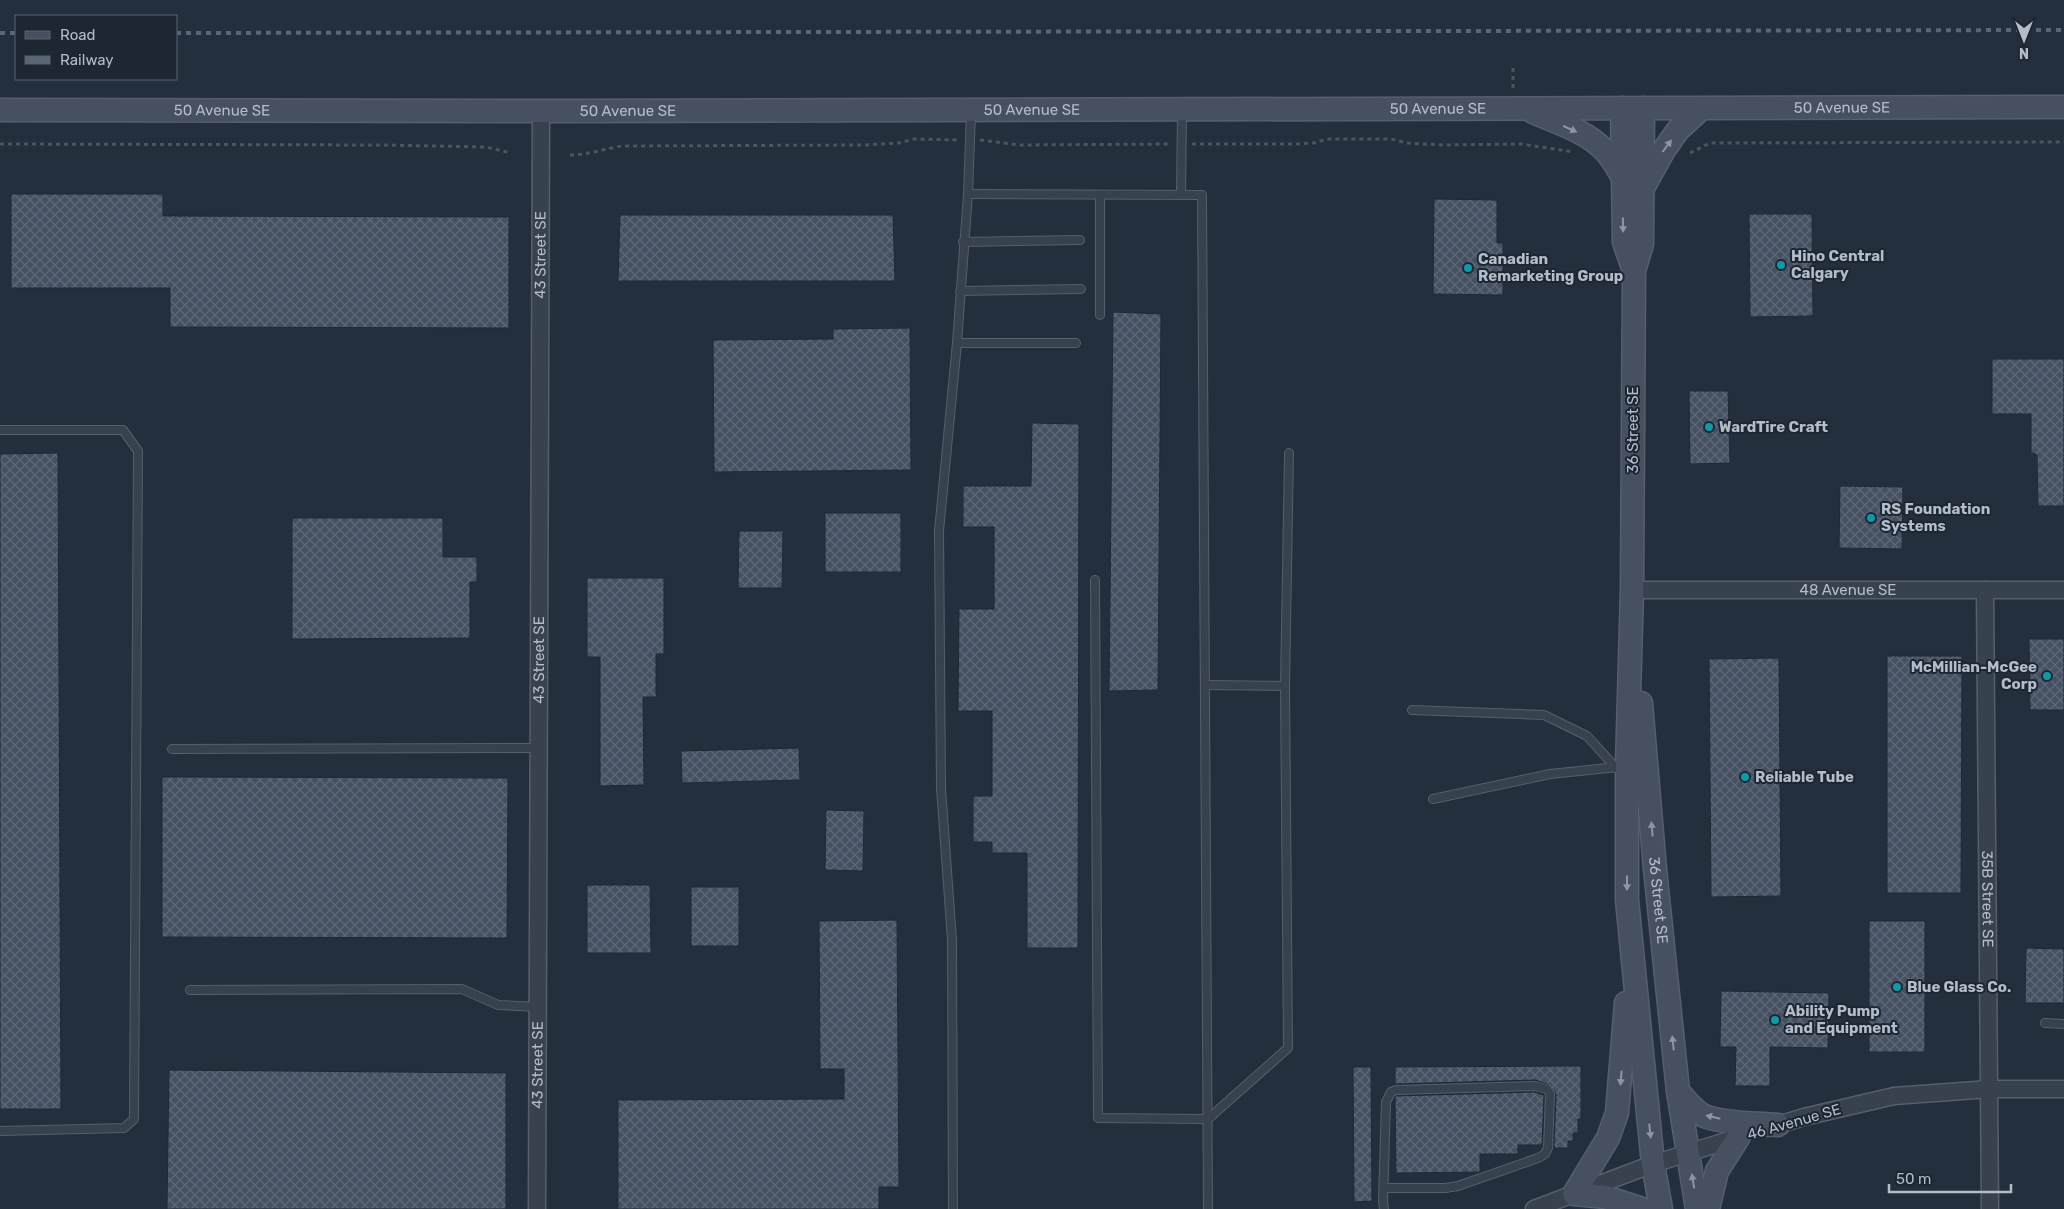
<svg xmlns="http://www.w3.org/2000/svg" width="2064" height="1209" font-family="Rubik,sans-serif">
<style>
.building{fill:url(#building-cross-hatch);stroke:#1f2835}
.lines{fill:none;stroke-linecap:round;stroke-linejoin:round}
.lane-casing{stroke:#565f6c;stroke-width:10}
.street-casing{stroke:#565f6c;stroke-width:19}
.secondary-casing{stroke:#565f6c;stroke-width:25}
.path{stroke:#44595c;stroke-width:3;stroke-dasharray:4 4;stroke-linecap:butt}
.lane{stroke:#38414e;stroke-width:8}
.street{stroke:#38414e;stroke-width:16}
.secondary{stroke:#465061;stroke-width:22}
.rail{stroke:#5a6575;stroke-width:4;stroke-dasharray:5 5;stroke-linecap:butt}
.oneway{fill:#8e96a5}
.culture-dot{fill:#0f9aa8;stroke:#1d2633;stroke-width:2}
.labels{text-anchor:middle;stroke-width:4;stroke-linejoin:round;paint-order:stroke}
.street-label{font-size:15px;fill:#b4bcc9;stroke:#1d2633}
.poi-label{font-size:15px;font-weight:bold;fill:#b4bcc9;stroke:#1d2633;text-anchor:start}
</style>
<defs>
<pattern id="building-cross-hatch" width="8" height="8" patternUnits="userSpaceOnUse" patternTransform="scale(1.25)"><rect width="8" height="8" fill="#455162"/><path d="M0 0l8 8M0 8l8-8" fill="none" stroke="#5d6877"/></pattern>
</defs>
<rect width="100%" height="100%" fill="#242f3e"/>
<g class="building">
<polygon points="11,194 163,194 163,216 509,217 509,328 170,327 170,288 11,288"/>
<polygon points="1434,199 1497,200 1497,243 1503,243 1503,295 1433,294"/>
<polygon points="1749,214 1812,214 1813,316 1750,317"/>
<polygon points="620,215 893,215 895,281 618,281"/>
<polygon points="1113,312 1161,314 1158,690 1109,691"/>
<polygon points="910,328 911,470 714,472 713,340 833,339 833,329"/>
<polygon points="1992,359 2064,359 2064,506 2038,506 2037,455 2031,452 2031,414 1992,414"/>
<polygon points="1689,391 1728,391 1730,463 1690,464"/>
<polygon points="1032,423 1079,424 1078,948 1027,948 1027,853 992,853 992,842 973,842 973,796 992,796 992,711 958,711 959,609 994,609 994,527 963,527 963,486 1031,486"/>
<polygon points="58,453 61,1109 0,1109 0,454"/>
<polygon points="1840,486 1903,487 1902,549 1839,548"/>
<rect x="825" y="513" width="76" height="59"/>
<polygon points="292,518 443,518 443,557 477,557 477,582 470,582 470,638 292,639"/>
<polygon points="739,531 783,531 782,588 738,588"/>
<polygon points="587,578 664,578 664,654 656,654 656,697 643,697 644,785 600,786 600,657 587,657"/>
<polygon points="2029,639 2064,639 2064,710 2030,710"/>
<polygon points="1887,656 1962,656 1961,893 1887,893"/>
<polygon points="1779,658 1781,896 1711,897 1709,659"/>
<polygon points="799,748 800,780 682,783 681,751"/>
<polygon points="162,777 508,778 507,938 162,937"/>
<polygon points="826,810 864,811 863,871 825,870"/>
<polygon points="587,885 650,885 651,953 587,953"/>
<rect x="691" y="887" width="48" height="59"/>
<polygon points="897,920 899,1187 879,1187 879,1209 618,1209 618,1100 844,1099 844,1069 820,1069 819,921"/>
<rect x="1869" y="921" width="56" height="131"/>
<polygon points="2026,948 2064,949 2064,1003 2025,1003"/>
<polygon points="1721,991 1829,993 1828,1048 1770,1047 1770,1086 1735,1086 1736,1047 1720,1047"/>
<polygon points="1581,1066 1581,1119 1578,1119 1578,1133 1573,1133 1573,1141 1568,1141 1568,1148 1555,1148 1554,1145 1556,1094 1548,1084 1535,1080 1395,1084 1395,1067"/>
<polygon points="1353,1067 1371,1067 1372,1201 1354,1202"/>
<polygon points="169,1070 506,1073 506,1209 167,1209"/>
<polygon points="1534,1092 1544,1095 1542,1145 1518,1145 1518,1154 1480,1154 1480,1172 1396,1173 1395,1096"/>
</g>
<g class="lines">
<g class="lane-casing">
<g id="lane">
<polyline points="968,194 1202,195 1208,1209"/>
<polyline points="1181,195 1182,112"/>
<polyline points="963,242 1080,240"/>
<polyline points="960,291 1081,289"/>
<polyline points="1100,315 1100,195"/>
<polyline points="957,343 1076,343"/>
<polyline points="0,430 123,430 138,451 134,1119 124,1128 0,1131"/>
<polyline points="1095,580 1098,1118 1208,1119 1288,1048 1285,686 1205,685"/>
<polyline points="1285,686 1289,453"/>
<polyline points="1412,710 1544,715 1587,736 1616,768"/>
<polyline points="172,749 539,748"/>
<polyline points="1433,799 1550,774 1618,767"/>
<polyline points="190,990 462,989 498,1005 538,1007"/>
<polyline points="2045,1023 2064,1024"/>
<polyline points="953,1209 952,940 941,788 939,531 957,343 968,194 971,112"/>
<polyline points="1384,1209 1383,1202 1386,1102 1391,1092 1396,1090 1535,1086 1547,1089 1550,1094 1548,1148 1545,1154 1538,1158 1458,1186 1445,1188 1384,1188"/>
</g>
</g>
<g class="street-casing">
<g id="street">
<path id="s1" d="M1632,590H2064"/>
<path id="s2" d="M1985,590L1990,1209"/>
<polyline points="1768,1128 1804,1117 1894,1096 1990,1089 2064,1089"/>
<path id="s3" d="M537,1209L541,111"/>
<polyline points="1534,1209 1653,1164 1742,1136"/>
</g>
</g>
<g class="secondary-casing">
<g id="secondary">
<polyline points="1622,108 1624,242 1634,271"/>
<polyline points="1643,108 1642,244 1634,271 1632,590 1627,766 1627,900 1653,1164 1661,1209"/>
<path id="s4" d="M0,110L570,111L2064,107"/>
<path d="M1533,112C1557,123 1587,131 1605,151C1612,158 1617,168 1622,176"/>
<polyline points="1643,188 1664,150 1678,130 1701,109"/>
<path id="s5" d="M1641,703L1655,869L1678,1091L1697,1209"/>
<polyline points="1626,1003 1617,1113 1608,1138 1574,1194 1605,1197 1642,1209"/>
<path d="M1678,1091C1686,1100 1695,1113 1707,1117C1729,1124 1756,1123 1778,1125"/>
<polyline points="1708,1209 1717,1171 1738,1138"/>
</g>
</g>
<g class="path">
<polyline points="1513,88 1513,66"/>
<polyline points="980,140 1020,145 1171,144"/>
<polyline points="0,144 384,145 486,147 511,153"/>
<polyline points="1192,144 1295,144 1314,143 1327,139 1391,139 1407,143 1442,145 1521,144 1574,152"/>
<polyline points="1690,153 1710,143 2064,142"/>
<path d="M570,155C587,155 604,149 622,146L867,145L899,143L914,139L959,140"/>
</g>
<use href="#lane" class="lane"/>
<use href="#street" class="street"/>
<use href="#secondary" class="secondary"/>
<g class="rail">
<polyline points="0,33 16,33"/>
<polyline points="176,33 2064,30"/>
</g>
</g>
<defs><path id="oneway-solid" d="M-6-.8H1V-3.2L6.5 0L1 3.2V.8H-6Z" transform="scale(1.25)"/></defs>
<g class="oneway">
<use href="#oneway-solid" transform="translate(1570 129) rotate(24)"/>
<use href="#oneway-solid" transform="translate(1667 146) rotate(-53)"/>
<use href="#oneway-solid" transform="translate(1623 225) rotate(89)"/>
<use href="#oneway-solid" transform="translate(1652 829) rotate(-95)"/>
<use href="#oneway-solid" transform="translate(1627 883) rotate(90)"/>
<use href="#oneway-solid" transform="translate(1673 1043) rotate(-96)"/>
<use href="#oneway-solid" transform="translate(1621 1078) rotate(95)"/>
<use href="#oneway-solid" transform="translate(1713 1117) rotate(-167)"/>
<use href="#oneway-solid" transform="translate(1650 1131) rotate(84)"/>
<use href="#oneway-solid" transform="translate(1693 1181) rotate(-99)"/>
</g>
<g class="culture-dot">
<circle cx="1781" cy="265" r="5"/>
<circle cx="1468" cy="268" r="5"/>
<circle cx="1709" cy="427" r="5"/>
<circle cx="1871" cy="518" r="5"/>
<circle cx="2047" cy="676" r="5"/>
<circle cx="1745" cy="777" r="5"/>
<circle cx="1897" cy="987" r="5"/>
<circle cx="1775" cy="1020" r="5"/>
</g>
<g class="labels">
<g class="street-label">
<text dy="5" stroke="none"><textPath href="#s4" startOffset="1438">50 Avenue SE</textPath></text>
<text dy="5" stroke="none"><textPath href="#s4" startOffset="1842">50 Avenue SE</textPath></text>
<text dy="5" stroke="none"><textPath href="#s4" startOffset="1032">50 Avenue SE</textPath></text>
<text dy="5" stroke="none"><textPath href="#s4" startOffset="222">50 Avenue SE</textPath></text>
<text dy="5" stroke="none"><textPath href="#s4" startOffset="628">50 Avenue SE</textPath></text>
<text dy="5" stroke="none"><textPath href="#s3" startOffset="954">43 Street SE</textPath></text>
<text transform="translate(1633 430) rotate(-90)" y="5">36 Street SE</text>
<text dy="5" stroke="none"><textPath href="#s1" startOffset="216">48 Avenue SE</textPath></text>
<text dy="5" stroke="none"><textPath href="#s3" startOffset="549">43 Street SE</textPath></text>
<text dy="5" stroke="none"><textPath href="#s2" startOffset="309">35B Street SE</textPath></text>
<text dy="5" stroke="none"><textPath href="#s5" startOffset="198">36 Street SE</textPath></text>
<text dy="5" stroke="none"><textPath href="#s3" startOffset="144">43 Street SE</textPath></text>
<text transform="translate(1794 1122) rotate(-16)" y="5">46 Avenue SE</text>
</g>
<g class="poi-label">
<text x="1791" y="261">Hino Central<tspan x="1791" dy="17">Calgary</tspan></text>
<text x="1478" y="264">Canadian<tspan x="1478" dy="17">Remarketing Group</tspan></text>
<text x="1719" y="432">WardTire Craft</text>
<text x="1881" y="514">RS Foundation<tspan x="1881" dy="17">Systems</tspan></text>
<text x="2037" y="672" text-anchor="end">McMillian-McGee<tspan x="2037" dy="17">Corp</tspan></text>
<text x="1755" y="782">Reliable Tube</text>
<text x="1907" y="992">Blue Glass Co.</text>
<text x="1785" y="1016">Ability Pump<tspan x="1785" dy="17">and Equipment</tspan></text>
</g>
</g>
<rect x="15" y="15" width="162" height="65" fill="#1d2633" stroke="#59626f"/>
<rect x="25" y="31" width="25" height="8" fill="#465061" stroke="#59626f"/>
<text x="60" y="40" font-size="15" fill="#b4bcc9">Road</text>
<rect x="25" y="56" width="25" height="8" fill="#5a6575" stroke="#59626f"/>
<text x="60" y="65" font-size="15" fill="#b4bcc9">Railway</text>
<g transform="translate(2024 40) rotate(180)" stroke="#1d2633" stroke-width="4" paint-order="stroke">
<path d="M0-4L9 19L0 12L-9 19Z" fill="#b4bcc9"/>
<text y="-8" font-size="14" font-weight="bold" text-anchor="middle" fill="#b4bcc9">N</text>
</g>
<path d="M1889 1184v8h122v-8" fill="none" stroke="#b4bcc9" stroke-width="2.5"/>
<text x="1896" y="1184" font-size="15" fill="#b4bcc9" stroke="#1d2633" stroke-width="4" paint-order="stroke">50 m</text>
</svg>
